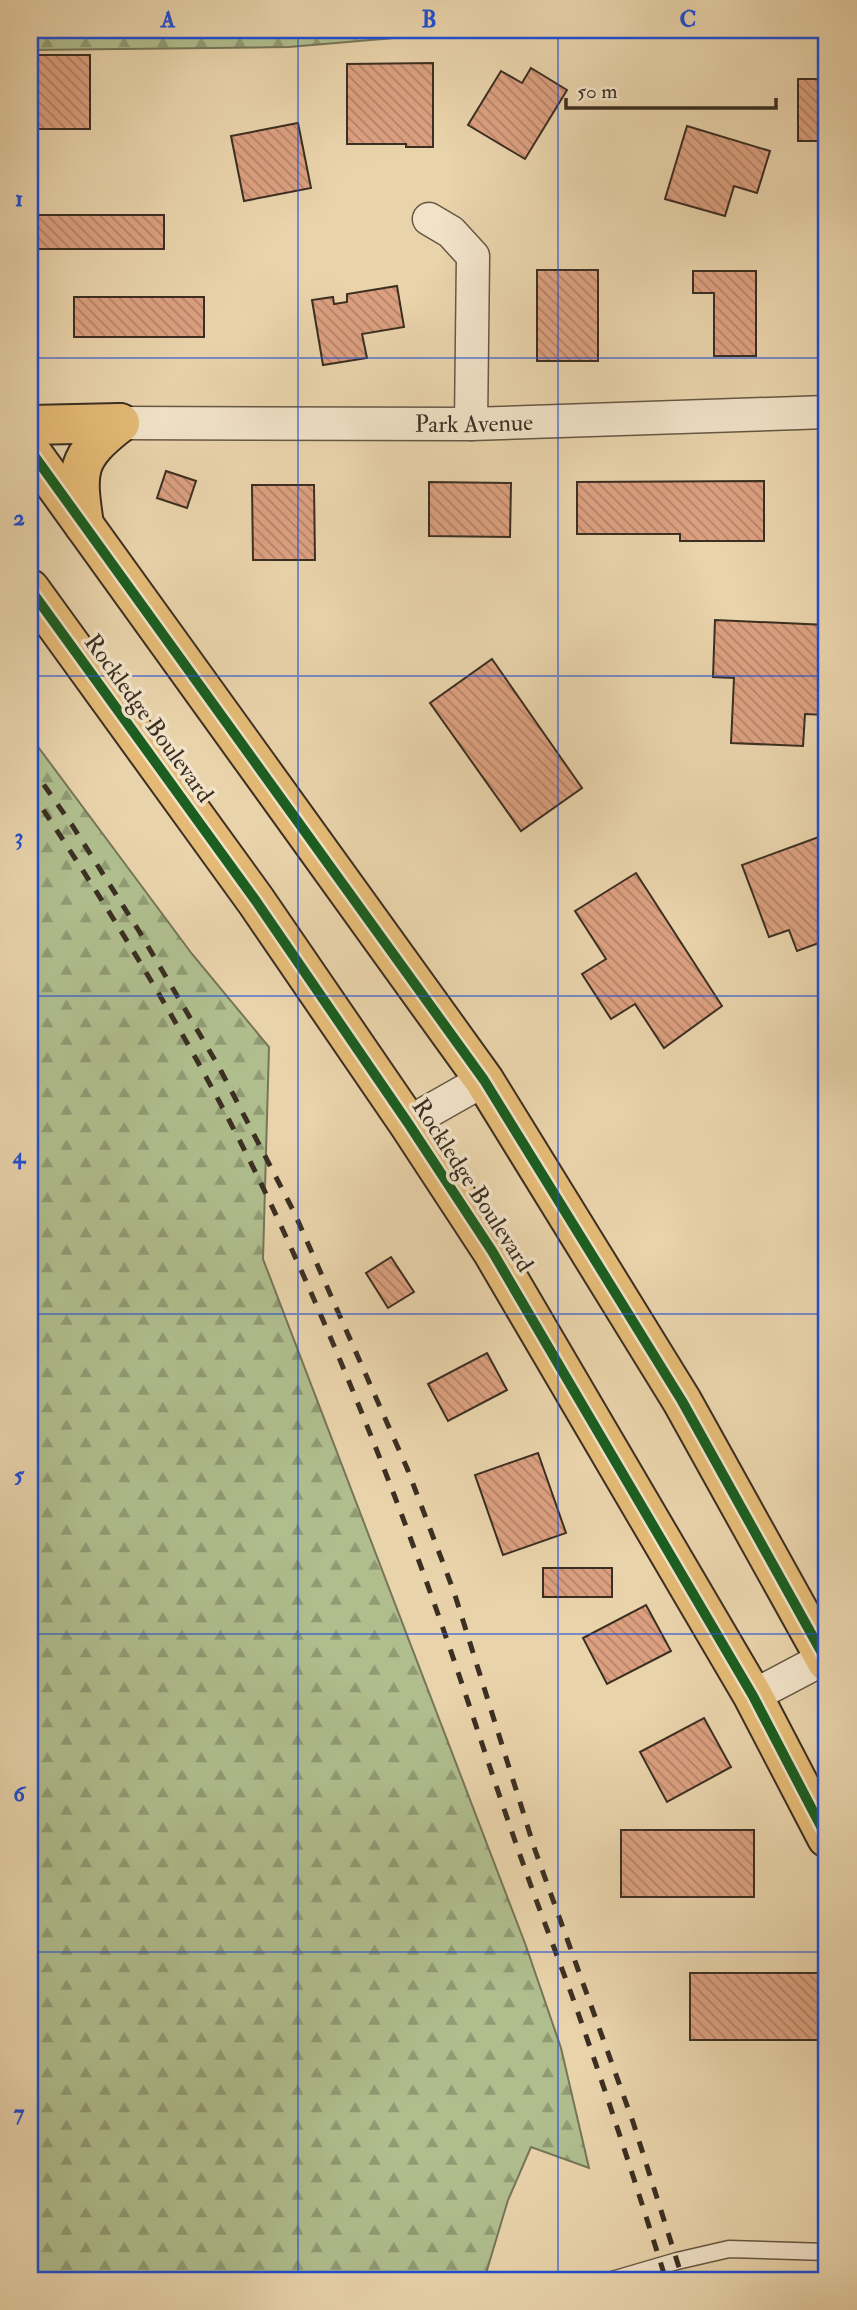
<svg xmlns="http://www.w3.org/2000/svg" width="857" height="2310" font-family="'IM FELL Double Pica',serif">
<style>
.forest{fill:url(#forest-firs);stroke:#767658;stroke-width:2}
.building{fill:url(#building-back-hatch);stroke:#3b2f22;stroke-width:2}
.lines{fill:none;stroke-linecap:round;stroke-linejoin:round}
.lane-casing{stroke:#665844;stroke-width:19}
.street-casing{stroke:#665844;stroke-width:35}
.primary-casing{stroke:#3b2f22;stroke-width:42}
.lane{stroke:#f1e2c8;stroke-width:16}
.street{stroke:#f1e2c8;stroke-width:32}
.primary{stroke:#e4ba76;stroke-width:38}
.rail{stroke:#3b2f22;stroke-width:5;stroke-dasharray:12 12;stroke-linecap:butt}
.cycleway-casing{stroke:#f1e2c8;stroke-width:15}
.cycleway{stroke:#1b5e20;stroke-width:10}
.grid{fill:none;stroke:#1d4ed8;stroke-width:2;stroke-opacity:0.55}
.labels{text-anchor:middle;stroke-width:7;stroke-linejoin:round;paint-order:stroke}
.street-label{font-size:24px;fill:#3b2f22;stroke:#f1e2c8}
.neatline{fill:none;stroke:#1d4ed8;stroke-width:2.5}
.grid-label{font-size:23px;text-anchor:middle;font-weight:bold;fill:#1d4ed8}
</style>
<defs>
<pattern id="forest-firs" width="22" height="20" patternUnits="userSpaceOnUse" patternTransform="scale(1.75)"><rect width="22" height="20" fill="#b0be8e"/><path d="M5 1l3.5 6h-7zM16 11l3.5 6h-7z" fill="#909b74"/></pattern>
<pattern id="building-back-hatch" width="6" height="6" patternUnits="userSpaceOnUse" patternTransform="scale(1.75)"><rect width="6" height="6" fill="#dca080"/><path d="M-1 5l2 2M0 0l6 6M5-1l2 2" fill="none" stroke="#b48368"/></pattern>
</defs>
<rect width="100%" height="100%" fill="#e9d3ab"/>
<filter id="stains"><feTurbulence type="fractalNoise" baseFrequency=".00286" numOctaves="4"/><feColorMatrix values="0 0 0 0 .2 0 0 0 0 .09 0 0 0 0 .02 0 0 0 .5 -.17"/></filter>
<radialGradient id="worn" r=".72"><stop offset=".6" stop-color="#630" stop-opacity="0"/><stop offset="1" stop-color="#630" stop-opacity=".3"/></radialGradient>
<g class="forest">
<polygon points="30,30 488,30 289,47 30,50"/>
<polygon points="30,736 192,954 269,1047 263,1259 526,1946 561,2048 589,2168 531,2147 508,2200 484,2280 30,2280"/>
</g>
<g class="building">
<rect x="30" y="55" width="60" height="74"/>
<polygon points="433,63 433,147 406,147 406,144 347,144 347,64"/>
<polygon points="531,68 567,90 525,159 468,125 501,71 522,83"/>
<rect x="798" y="79" width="29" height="62"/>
<polygon points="298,123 311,188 244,201 231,136"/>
<polygon points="687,126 770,151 757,193 734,186 725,216 665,199"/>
<rect x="30" y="215" width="134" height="34"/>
<rect x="537" y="270" width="61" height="91"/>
<polygon points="693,271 756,271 756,356 714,356 714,293 693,293"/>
<polygon points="397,286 404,327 362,334 367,358 323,365 312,300 333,297 334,304 347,302 347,294"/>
<rect x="74" y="297" width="130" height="40"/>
<polygon points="166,471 196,481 187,508 157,498"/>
<polygon points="764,481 764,541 680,541 680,534 577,534 577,482"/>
<polygon points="429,482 511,483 510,537 429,536"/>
<polygon points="252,485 314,485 315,560 253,560"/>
<polygon points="715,620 827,625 826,715 805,714 803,746 731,743 734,678 713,677"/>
<polygon points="492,659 582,788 521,831 430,703"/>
<polygon points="827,834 827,940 797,951 789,930 769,937 742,865"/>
<polygon points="636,873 722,1006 664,1048 635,1004 611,1019 582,974 606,959 575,911"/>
<polygon points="391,1257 414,1292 388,1308 366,1273"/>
<polygon points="487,1353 507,1390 448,1421 428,1384"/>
<polygon points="538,1453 566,1533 503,1555 475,1475"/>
<rect x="543" y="1568" width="69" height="29"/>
<polygon points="646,1605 671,1651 607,1684 583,1638"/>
<polygon points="704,1718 731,1767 667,1802 640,1752"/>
<rect x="621" y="1830" width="133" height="67"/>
<rect x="690" y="1973" width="130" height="67"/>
</g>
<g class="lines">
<g class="lane-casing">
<polyline id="lane" points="612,2280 677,2261 729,2249 827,2252"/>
</g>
<g class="street-casing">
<g id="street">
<polyline points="429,219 451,232 473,256 471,424"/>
<path id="s1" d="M120,423L471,424L827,412"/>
<polyline points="408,1123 484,1080"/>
<polyline points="753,1696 825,1658"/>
</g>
</g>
<g class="primary-casing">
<g id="primary">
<polyline points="30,425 120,423"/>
<polyline points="30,450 484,1080 682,1401 827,1662"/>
<path d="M84,525C76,470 75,458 120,423"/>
<polyline points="30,589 256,901 408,1123 492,1251 753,1696 827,1838"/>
</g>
</g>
<use href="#lane" class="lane"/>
<use href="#street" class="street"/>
<use href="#primary" class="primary"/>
<g class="rail">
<polyline points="30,765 72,825 139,931 219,1067 294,1212 407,1468 454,1592 535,1850 633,2122 683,2280"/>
<path d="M30,790C123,929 212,1075 282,1228C338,1350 388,1474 433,1600C463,1684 490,1770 520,1855C536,1901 554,1947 571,1993C605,2088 636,2184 666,2280"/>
</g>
<g class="cycleway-casing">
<g id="cycleway">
<polyline points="30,450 484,1080 682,1401 827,1662"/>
<polyline points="30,589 256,901 408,1123 492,1251 753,1696 827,1838"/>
</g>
</g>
<use href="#cycleway" class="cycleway"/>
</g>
<path class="grid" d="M298,30V2280M558,30V2280M30,358H827M30,676H827M30,996H827M30,1314H827M30,1634H827M30,1952H827"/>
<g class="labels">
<g class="street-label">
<text dy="8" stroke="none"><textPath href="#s1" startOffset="354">Park Avenue</textPath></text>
<text transform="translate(149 718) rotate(54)" y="8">Rockledge Boulevard</text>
<text transform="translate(473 1185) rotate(57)" y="8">Rockledge Boulevard</text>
</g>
</g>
<rect width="857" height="2310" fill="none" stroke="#e9d3ab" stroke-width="77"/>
<path d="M566 98v10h210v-10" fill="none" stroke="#3b2f22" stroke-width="3.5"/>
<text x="577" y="98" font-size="21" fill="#3b2f22" stroke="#f1e2c8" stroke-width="5" paint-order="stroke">50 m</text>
<rect x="38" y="38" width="780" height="2234" class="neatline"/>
<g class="grid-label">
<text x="168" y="27">A</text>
<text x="429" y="27">B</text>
<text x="688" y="27">C</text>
<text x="19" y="206">1</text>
<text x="19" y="525">2</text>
<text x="19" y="844">3</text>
<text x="19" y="1163">4</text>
<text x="19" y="1482">5</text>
<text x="19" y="1801">6</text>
<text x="19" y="2120">7</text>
</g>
<rect width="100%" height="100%" filter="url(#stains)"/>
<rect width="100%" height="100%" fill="url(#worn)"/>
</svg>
